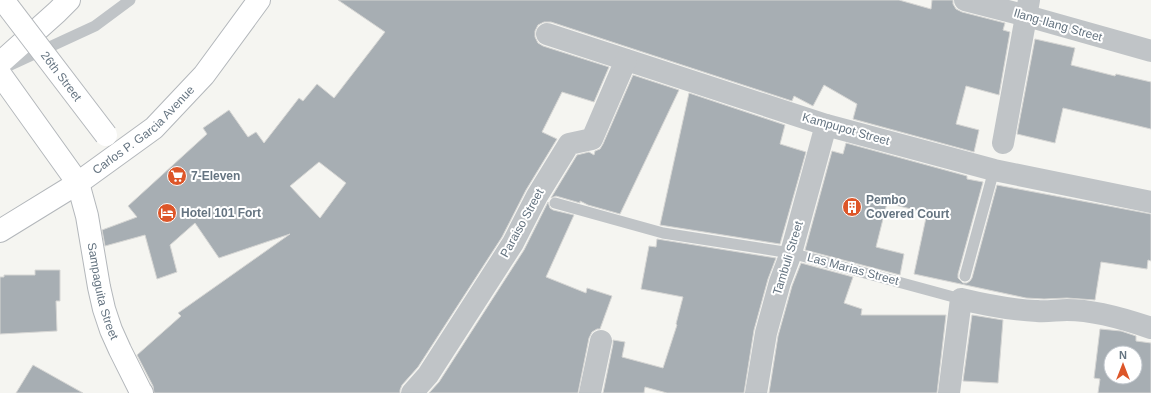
<svg xmlns="http://www.w3.org/2000/svg" width="1151" height="393" font-family="Helvetica,sans-serif">
<style>
.building{fill:#a7aeb3;stroke:#d6d6d4;fill-rule:evenodd}
.lines{fill:none;stroke-linecap:round;stroke-linejoin:round}
.secondary-casing{stroke:#b3b7bb;stroke-width:24}
.primary-casing{stroke:#b3b7bb;stroke-width:24}
.lane{stroke:#c0c4c7;stroke-width:11}
.street{stroke:#c0c4c7;stroke-width:22}
.secondary{stroke:#fff;stroke-width:22}
.primary{stroke:#fff;stroke-width:22}
.secondary-bridge-casing{stroke:#b3b7bb;stroke-width:24;stroke-linecap:butt}
.secondary-bridge{stroke:#fff;stroke-width:22}
.labels{text-anchor:middle;stroke-width:4;stroke-linejoin:round;paint-order:stroke}
.street-label{font-size:12px;fill:#657481;stroke:#fff}
.poi-label{font-size:12px;font-weight:bold;fill:#657481;stroke:#fff;text-anchor:start}
</style>
<rect width="100%" height="100%" fill="#f5f5f1"/>
<g class="building">
<path d="M338,0H899L931,9L932,0H953V4L956,9L962,12L1005,23L1003,30L1010,32L999,95L966,86L956,124L979,130L974,152L853,119L857,104L824,85L813,106L794,96L792,101L551,22H544L538,25L535,31V37L538,43L543,46L609,67L594,102L562,92L542,132L557,139L526,190L502,237L418,367L402,385L400,390V393H154L153,386L137,355L181,316L178,313L290,234L219,258L195,223L170,245L177,272L157,279L145,235L105,246L102,230L137,217L128,206L207,134L203,128L229,110L248,137L256,132L264,143L299,98L303,101L317,84L334,98L385,32ZM319,162L346,183L320,218L290,186Z"/>
<polygon points="1035,39 1075,48 1071,65 1115,76 1116,74 1151,82 1151,129 1063,108 1055,143 1017,134"/>
<polygon points="633,75 679,90 620,214 588,205 580,201 580,203 556,196 551,198 577,155 589,152 594,155 595,151 600,149 603,144"/>
<polygon points="689,93 785,125 780,144 806,152 780,244 660,225"/>
<polygon points="846,143 967,176 967,179 983,182 958,274 958,278 963,283 967,283 970,281 972,278 997,185 1151,214 1151,261 1148,260 1147,269 1101,262 1095,300 1067,298 1044,299 1026,298 914,274 927,213 887,203 876,247 904,254 900,275 805,250 832,151 843,154"/>
<polygon points="548,202 550,208 553,210 574,215 546,277 586,293 587,288 612,296 600,329 597,329 592,332 589,338 578,393 429,393 439,382 524,250"/>
<polygon points="657,239 776,258 768,279 754,330 744,393 667,393 645,387 644,393 603,393 613,344 613,340 625,342 622,357 663,368 677,325 676,324 683,297 641,289 649,246 656,247"/>
<polygon points="801,263 853,277 844,303 862,309 861,315 946,315 937,393 769,393 778,336 792,286"/>
<polygon points="35,270 60,270 60,301 56,301 57,331 0,334 0,277 4,277 4,275 35,275"/>
<polygon points="972,315 1003,320 998,383 963,381"/>
<path d="M1100,329L1121,331L1136,336V341L1151,343V393H1098L1100,379L1094,378ZM1111,353H1135V377H1111Z"/>
<polygon points="33,365 83,393 16,393"/>
</g>
<g class="lines">
<g class="secondary-casing">
<g id="secondary">
<path id="s1" d="M0,74L78,183L87,216L99,287L104,309L111,330L120,350L140,390L142,393"/>
<path id="s2" d="M0,231L78,183L154,128L204,75L259,0"/>
</g>
</g>
<g class="primary-casing">
<polyline id="primary" points="0,63 57,12 69,0"/>
</g>
<g class="lane">
<polyline points="4,68 95,26 130,0"/>
<polyline points="555,203 663,233 791,253 961,299"/>
<polyline points="965,276 994,170"/>
</g>
<g class="street">
<polyline points="965,0 1027,16 1151,51"/>
<polyline points="547,34 826,125 994,170 1151,202"/>
<polyline points="1003,143 1029,0"/>
<polyline points="412,393 428,375 513,243 537,196 569,144 592,139 626,60"/>
<polyline points="590,393 601,341"/>
<polyline points="756,393 766,333 780,282 791,253 826,125"/>
<path d="M949,393L961,299C986,305 1011,310 1037,311C1047,312 1057,310 1067,310C1095,310 1125,319 1151,328"/>
</g>
<use href="#secondary" class="secondary"/>
<use href="#primary" class="primary"/>
<g class="secondary-bridge-casing">
<g id="secondary-bridge">
<path id="s3" d="M3,0L106,135"/>
</g>
</g>
<use href="#secondary-bridge" class="secondary-bridge"/>
</g>
<defs>
<g id="supermarket-disc" transform="scale(1)"><circle r="9.5" fill="#dd5629" stroke="#fff"/><path d="M-6-5.5h2.5l.6 2H6L4.5 2H-2.5L-4.4-4H-6ZM-1.5 3.2a1.3 1.3 0 1 0 .1 0ZM3 3.2a1.3 1.3 0 1 0 .1 0Z" fill="#fff"/></g>
<g id="building-disc" transform="scale(1)"><circle r="9.5" fill="#dd5629" stroke="#fff"/><path d="M-4-6H4V6H1V3H-1V6H-4ZM-2.5-4.3h1.7v1.8h-1.7ZM.8-4.3h1.7v1.8H.8ZM-2.5-1h1.7V.8h-1.7ZM.8-1h1.7V.8H.8Z" fill="#fff"/></g>
<g id="hotel-disc" transform="scale(1)"><circle r="9.5" fill="#dd5629" stroke="#fff"/><path d="M-6-4.5h1.5V1H6V5H4.5V3h-9V5H-6ZM-4 0a1.8 1.8 0 1 1 3.6 0ZM.5 0V-2.5h3Q6-2.5 6 0Z" fill="#fff"/></g>
</defs>
<g fill-rule="evenodd">
<use href="#supermarket-disc" x="177" y="176"/>
<use href="#building-disc" x="852" y="207"/>
<use href="#hotel-disc" x="167" y="213"/>
</g>
<g class="labels">
<g class="street-label">
<text transform="translate(1058 25) rotate(16)" y="4">Ilang-Ilang Street</text>
<text dy="4" stroke="none"><textPath href="#s3" startOffset="96">26th Street</textPath></text>
<text dy="4" stroke="none"><textPath href="#s2" startOffset="176">Carlos P. Garcia Avenue</textPath></text>
<text transform="translate(846 129) rotate(16)" y="4">Kampupot Street</text>
<text transform="translate(522 223) rotate(-61)" y="4">Paraiso Street</text>
<text transform="translate(788 258) rotate(-73)" y="4">Tambuli Street</text>
<text transform="translate(853 269) rotate(15)" y="4">Las Marias Street</text>
<text dy="4" stroke="none"><textPath href="#s1" startOffset="245">Sampaguita Street</textPath></text>
</g>
<g class="poi-label">
<text x="191" y="180">7-Eleven</text>
<text x="866" y="204">Pembo<tspan x="866" dy="14">Covered Court</tspan></text>
<text x="181" y="217">Hotel 101 Fort</text>
</g>
</g>
<g transform="translate(1123 365)"><circle r="19" fill="#ffffff" stroke="#c1c7cd"/>
<path d="M0-3L7 15L0 10L-7 15Z" fill="#dd5629"/>
<text y="-6" font-size="11" font-weight="bold" text-anchor="middle" fill="#657481">N</text>
</g>
</svg>
